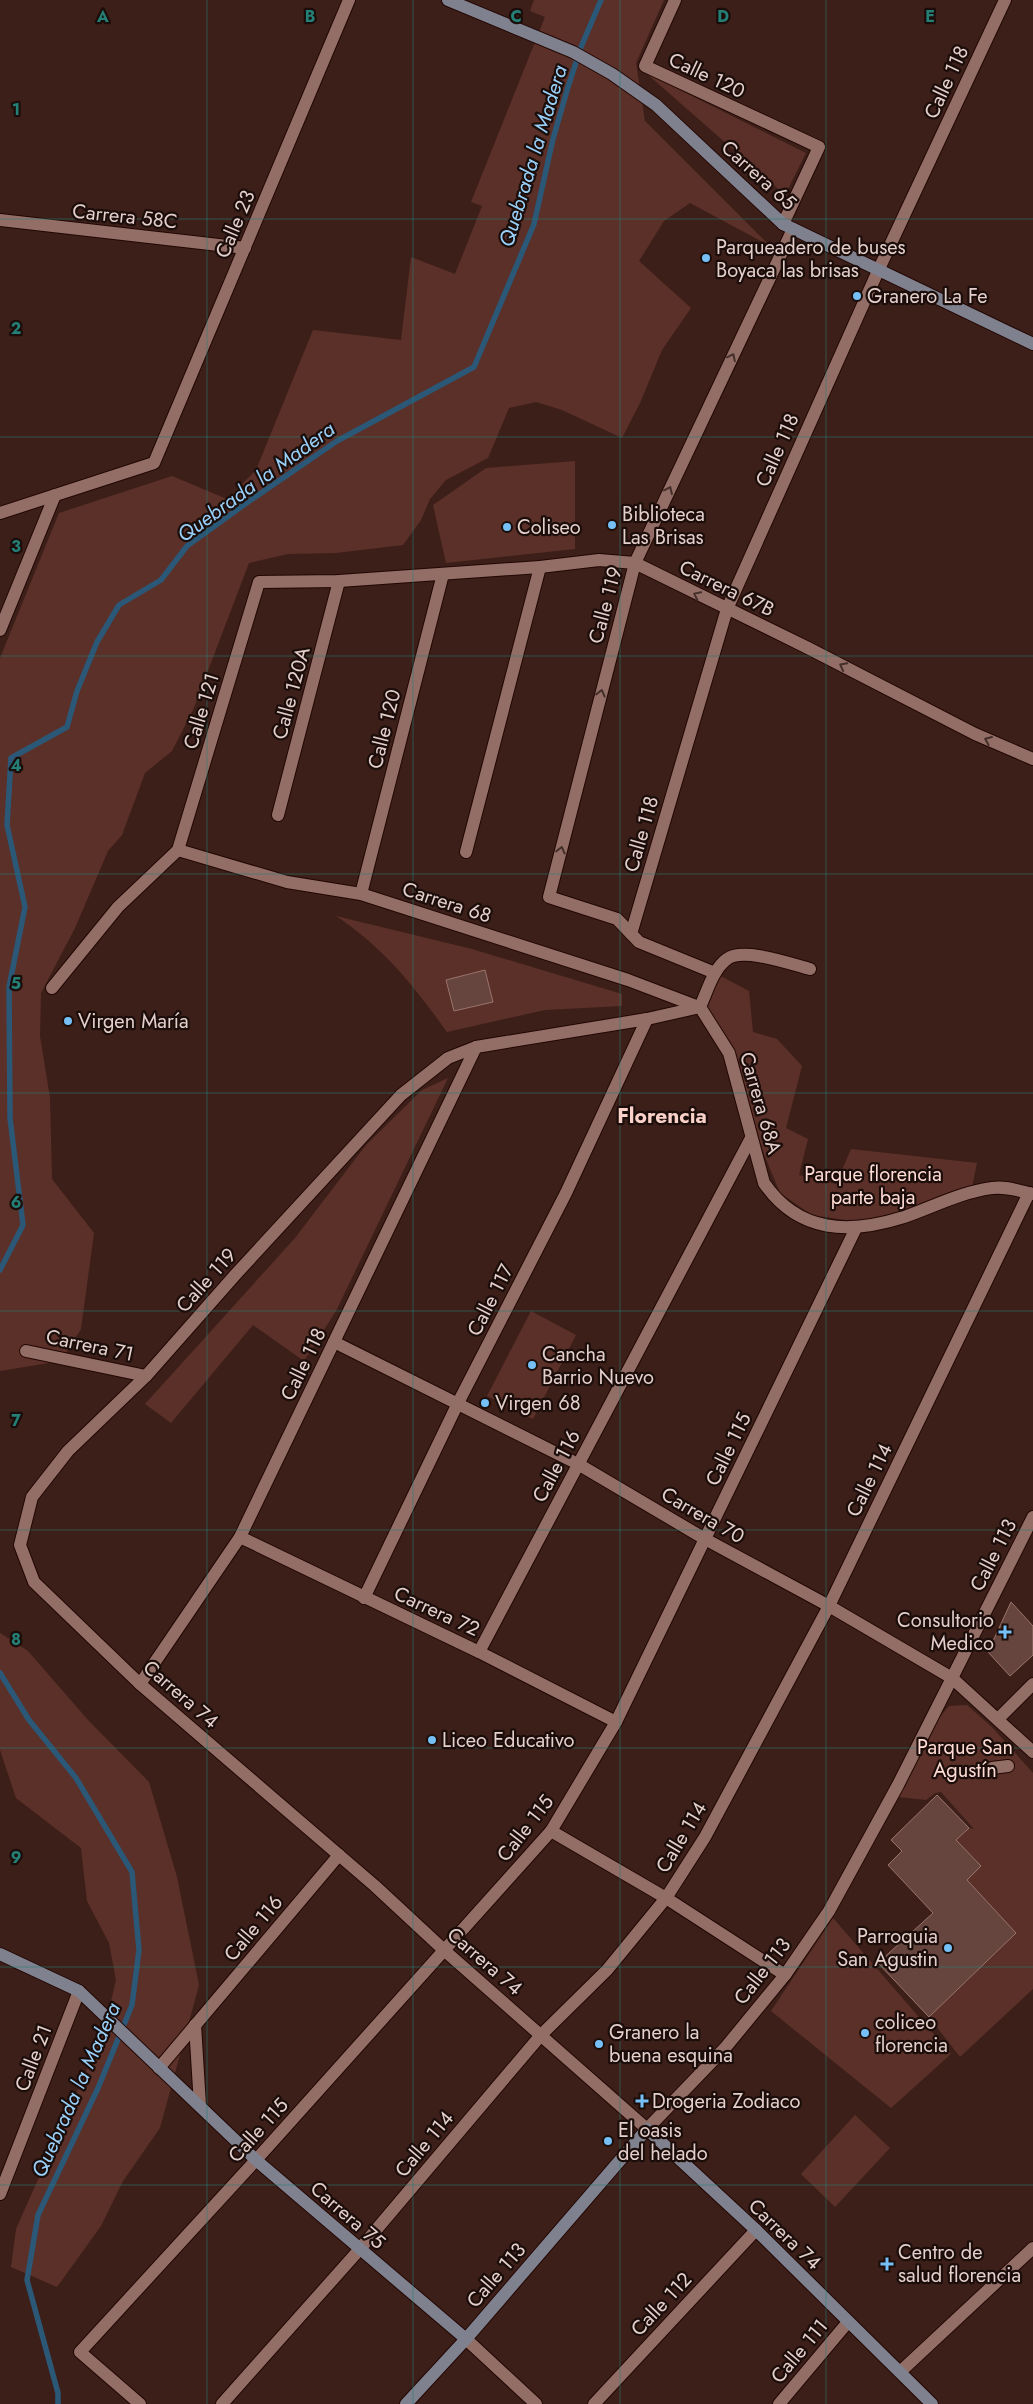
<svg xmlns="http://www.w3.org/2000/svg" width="1033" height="2404" font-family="Jost,sans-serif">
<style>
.green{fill:#5b3028}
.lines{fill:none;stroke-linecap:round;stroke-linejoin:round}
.stream{stroke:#2b5877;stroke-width:5.5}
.building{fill:#66453e;stroke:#99746c}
.pedestrian-casing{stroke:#220704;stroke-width:14}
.minor-casing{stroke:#220704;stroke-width:14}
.tertiary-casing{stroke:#220704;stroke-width:14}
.secondary-casing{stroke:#220704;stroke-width:14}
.pedestrian{stroke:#926e66;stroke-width:12}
.minor{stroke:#926e66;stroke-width:12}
.tertiary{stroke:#926e66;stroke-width:12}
.secondary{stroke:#7f818f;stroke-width:12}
.oneway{stroke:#442f2a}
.grid{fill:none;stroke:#247f77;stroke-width:1;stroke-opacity:0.55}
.poi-dot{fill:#76c0f7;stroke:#1a0d0a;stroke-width:2}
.labels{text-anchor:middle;stroke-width:4.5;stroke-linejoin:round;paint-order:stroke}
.street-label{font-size:20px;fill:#e4cfcb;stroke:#1a0d0a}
.poi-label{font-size:20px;fill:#e4cfcb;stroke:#1a0d0a;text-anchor:start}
.park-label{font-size:20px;fill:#fedbd4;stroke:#1a0d0a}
.water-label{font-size:21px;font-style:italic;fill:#99d0f9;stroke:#1a0d0a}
.neighbourhood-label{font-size:21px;font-weight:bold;fill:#fad1c8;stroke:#1a0d0a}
.grid-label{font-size:16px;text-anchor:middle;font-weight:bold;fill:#247f77;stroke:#1a0d0a;stroke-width:4.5;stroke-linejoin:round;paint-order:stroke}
</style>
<rect width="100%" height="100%" fill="#3d1f19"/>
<g class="green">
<polygon points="534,0 664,0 636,63 645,121 770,246 690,203 664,221 639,261 691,308 662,350 640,403 622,438 562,410 536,402 509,408 488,458 446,480 430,499 421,520 403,545 336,553 288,554 249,563 193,710 172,751 145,773 122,835 108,851 75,928 41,993 40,1036 50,1098 52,1179 94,1233 81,1329 61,1361 0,1371 0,658 59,513 172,476 227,499 256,470 313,330 401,340 411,257 455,274 482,206 471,202 545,17 530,11"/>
<polygon points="646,73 806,153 785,195"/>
<polygon points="575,461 575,549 446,563 433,505 486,468"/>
<path d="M336,916L472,949L622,994V1006L545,1010L447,1032C413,985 385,949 336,916Z"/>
<polygon points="715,973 749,991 753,1032 777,1039 802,1066 786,1128 808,1139 799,1175 836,1184 851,1149 977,1163 971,1192 904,1217 853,1221 812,1215 780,1193 759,1142 738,1059 700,1007"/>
<polygon points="448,1078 336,1311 304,1361 253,1325 171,1423 145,1404 295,1238 366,1145 422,1090"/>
<polygon points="531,1311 576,1335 533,1419 487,1396"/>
<polygon points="0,1633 28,1651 88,1720 149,1782 177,1877 199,1985 160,2128 123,2181 101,2226 57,2287 11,2267 16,2229 104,2031 116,1980 109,1943 87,1901 81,1848 16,1798 0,1750"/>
<polygon points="967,1705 993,1728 1033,1773 1033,1989 960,2057 929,2017 1016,1933 967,1880 977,1862 956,1840 969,1828 974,1829 941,1792 935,1793 926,1800 899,1797 939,1718 949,1706"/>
<polygon points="833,1918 951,2054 891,2108 771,2011"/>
<polygon points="855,2115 890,2148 835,2207 801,2174"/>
</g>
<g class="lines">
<g class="stream">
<polyline points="0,1270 23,1225 10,1118 9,987 25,907 7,825 11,758 67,727 77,691 97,642 119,605 161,580 187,546 248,502 337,441 474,367 534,224 553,139 568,87 581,47 601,0"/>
<polyline points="0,1673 29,1720 76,1778 132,1872 139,1950 132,2005 98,2088 38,2215 27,2280 58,2393 58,2404"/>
</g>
</g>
<g class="building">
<polygon points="485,970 493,1002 454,1011 446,980"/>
<polygon points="1011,1602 1033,1626 1033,1655 1010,1676 988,1652"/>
<polygon points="937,1795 969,1828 956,1840 981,1866 967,1880 1016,1933 929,2017 878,1963 933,1913 888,1865 902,1851 891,1840"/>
</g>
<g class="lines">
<g class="pedestrian-casing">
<polyline id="pedestrian" points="992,1768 1008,1766"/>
</g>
<g class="minor-casing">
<g id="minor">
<polyline points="675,0 645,66 819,147 783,224"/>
<polyline points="0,220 245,248"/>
<polyline points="0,513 154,463 349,0"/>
<polyline points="0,630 55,495"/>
<polyline points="278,815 339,581"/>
<polyline points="178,850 287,882 361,894 628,980 699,1007"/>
<polyline points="466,852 540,567"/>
<polyline points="361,894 443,574"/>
<polyline points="631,934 727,609 878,271 1005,0"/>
<polyline points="715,973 639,942 617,919 549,897 635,563 793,229"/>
<polyline points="52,988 118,907 178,850 259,582 339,581 540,567 599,560 635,563 808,648 975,734 1033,759"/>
<path d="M700,1007L729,1053L764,1183C799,1234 850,1234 904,1217C933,1207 961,1192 992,1188C1007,1186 1019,1191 1033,1194"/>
<path d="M700,1007C707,992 713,969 727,959C743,947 791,964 810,969"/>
<polyline points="334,1342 578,1464 705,1539 829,1606 952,1678 1033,1517"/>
<polyline points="26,1351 146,1376"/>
<polyline points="240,1537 479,1652 616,1722"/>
<polyline points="364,1598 458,1403 566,1193 647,1019"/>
<polyline points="479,1652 751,1138"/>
<polyline points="140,1684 240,1537 476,1047"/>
<polyline points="999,1718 1033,1684"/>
<polyline points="551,1831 666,1898 785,1975"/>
<polyline points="195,2025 200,2105"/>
<polyline points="159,2068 339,1855"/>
<polyline points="647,2129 445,1951 375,1886 140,1684 34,1582 20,1545 32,1497 68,1451 146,1376 236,1274 401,1095 448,1058 476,1047 647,1019 700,1007"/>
<polyline points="0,2194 79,1991"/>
<polyline points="466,2339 536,2404"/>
<polyline points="900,2372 1033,2248"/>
<polyline points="140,2404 80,2352 256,2160 551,1831 616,1722 856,1228"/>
<polyline points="222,2404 359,2250 541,2035 607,1970 666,1898 705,1837 829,1606 1029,1193"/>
<polyline points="594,2404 756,2230"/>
<polyline points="779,2404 848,2322"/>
</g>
</g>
<g class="tertiary-casing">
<polyline id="tertiary" points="647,2129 725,2048 785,1975 829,1911 898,1785 952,1678 1033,1752"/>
</g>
<g class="secondary-casing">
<g id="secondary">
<polyline points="448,0 573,52 612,74 656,105 783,224 1033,344"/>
<polyline points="0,1954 79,1991 256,2160 466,2339"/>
<polyline points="406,2404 466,2339 647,2129 756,2230 932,2404"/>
</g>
</g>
<use href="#pedestrian" class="pedestrian"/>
<use href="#minor" class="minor"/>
<use href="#tertiary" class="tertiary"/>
<use href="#secondary" class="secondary"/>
</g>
<defs><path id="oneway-chevron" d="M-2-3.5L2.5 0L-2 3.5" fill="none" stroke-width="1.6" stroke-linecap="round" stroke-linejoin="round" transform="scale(1.25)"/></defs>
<g class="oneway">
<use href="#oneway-chevron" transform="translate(732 357) rotate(-64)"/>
<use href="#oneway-chevron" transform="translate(669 490) rotate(-65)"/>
<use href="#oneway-chevron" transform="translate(697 595) rotate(-154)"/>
<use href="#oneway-chevron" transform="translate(843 666) rotate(-152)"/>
<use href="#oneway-chevron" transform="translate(601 693) rotate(-76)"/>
<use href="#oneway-chevron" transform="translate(988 740) rotate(-157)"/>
<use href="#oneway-chevron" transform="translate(561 850) rotate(-76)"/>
</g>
<path class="grid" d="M207,0V2404M413,0V2404M620,0V2404M826,0V2404M0,219H1033M0,437H1033M0,656H1033M0,874H1033M0,1093H1033M0,1311H1033M0,1530H1033M0,1748H1033M0,1967H1033M0,2185H1033"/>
<g class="poi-dot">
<circle cx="706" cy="258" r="5"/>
<circle cx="857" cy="296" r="5"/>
<circle cx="612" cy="525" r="5"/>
<circle cx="507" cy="527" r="5"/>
<circle cx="68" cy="1021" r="5"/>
<circle cx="532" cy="1365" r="5"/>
<circle cx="485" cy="1403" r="5"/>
<path d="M1002.5 1624.5h5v5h5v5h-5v5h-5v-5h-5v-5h5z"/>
<circle cx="432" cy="1740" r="5"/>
<circle cx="948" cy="1948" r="5"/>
<circle cx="865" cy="2033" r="5"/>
<circle cx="599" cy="2044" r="5"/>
<path d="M639.5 2093.5h5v5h5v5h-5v5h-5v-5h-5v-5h5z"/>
<circle cx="608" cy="2141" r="5"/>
<path d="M884.5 2256.5h5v5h5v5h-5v5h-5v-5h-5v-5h5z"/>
</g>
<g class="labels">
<g class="street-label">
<text transform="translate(707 75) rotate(25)" y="7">Calle 120</text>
<text transform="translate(946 82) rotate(-65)" y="7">Calle 118</text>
<text transform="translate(759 175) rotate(42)" y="7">Carrera 65</text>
<text transform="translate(125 216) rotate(6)" y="7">Carrera 58C</text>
<text transform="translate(235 224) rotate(-67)" y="7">Calle 23</text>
<text transform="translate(777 450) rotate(-66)" y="7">Calle 118</text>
<text transform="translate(727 588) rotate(26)" y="7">Carrera 67B</text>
<text transform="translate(605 605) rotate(-75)" y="7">Calle 119</text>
<text transform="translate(291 693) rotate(-75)" y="7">Calle 120A</text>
<text transform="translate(201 711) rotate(-73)" y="7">Calle 121</text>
<text transform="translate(384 729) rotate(-76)" y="7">Calle 120</text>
<text transform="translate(641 834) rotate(-74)" y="7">Calle 118</text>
<text transform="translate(447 902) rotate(18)" y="7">Carrera 68</text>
<text transform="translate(761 1103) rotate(74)" y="7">Carrera 68A</text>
<text transform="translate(206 1280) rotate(-48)" y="7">Calle 119</text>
<text transform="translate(490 1300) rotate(-63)" y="7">Calle 117</text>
<text transform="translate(90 1345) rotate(12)" y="7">Carrera 71</text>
<text transform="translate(303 1364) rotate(-64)" y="7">Calle 118</text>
<text transform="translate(728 1449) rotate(-64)" y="7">Calle 115</text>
<text transform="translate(556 1466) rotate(-62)" y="7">Calle 116</text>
<text transform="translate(869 1480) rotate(-64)" y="7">Calle 114</text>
<text transform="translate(703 1515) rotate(30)" y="7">Carrera 70</text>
<text transform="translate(993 1555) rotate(-63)" y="7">Calle 113</text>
<text transform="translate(437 1611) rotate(25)" y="7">Carrera 72</text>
<text transform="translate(181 1694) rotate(41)" y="7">Carrera 74</text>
<text transform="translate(525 1828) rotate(-52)" y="7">Calle 115</text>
<text transform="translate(681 1837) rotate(-59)" y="7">Calle 114</text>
<text transform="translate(253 1928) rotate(-50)" y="7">Calle 116</text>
<text transform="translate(485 1961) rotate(41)" y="7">Carrera 74</text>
<text transform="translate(762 1971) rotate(-52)" y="7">Calle 113</text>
<text transform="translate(33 2058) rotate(-69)" y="7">Calle 21</text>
<text transform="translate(258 2130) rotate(-48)" y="7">Calle 115</text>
<text transform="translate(424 2144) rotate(-50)" y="7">Calle 114</text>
<text transform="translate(348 2215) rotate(41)" y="7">Carrera 75</text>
<text transform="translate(785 2234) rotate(44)" y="7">Carrera 74</text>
<text transform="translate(496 2275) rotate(-49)" y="7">Calle 113</text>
<text transform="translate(661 2304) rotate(-47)" y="7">Calle 112</text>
<text transform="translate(799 2351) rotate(-50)" y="7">Calle 111</text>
</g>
<g class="poi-label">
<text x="716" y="254">Parqueadero de buses<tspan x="716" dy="23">Boyaca las brisas</tspan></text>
<text x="867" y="303">Granero La Fe</text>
<text x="622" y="521">Biblioteca<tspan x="622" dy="23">Las Brisas</tspan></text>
<text x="517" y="534">Coliseo</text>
<text x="78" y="1028">Virgen María</text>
<text x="542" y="1361">Cancha<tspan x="542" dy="23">Barrio Nuevo</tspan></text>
<text x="495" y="1410">Virgen 68</text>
<text x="994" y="1627" text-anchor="end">Consultorio<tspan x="994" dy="23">Medico</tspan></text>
<text x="442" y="1747">Liceo Educativo</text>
<text x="938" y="1943" text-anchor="end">Parroquia<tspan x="938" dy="23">San Agustin</tspan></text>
<text x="875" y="2029">coliceo<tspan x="875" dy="23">florencia</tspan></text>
<text x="609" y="2039">Granero la<tspan x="609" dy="23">buena esquina</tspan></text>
<text x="652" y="2108">Drogeria Zodiaco</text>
<text x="618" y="2137">El oasis<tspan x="618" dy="23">del helado</tspan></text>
<text x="898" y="2259">Centro de<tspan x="898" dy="23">salud florencia</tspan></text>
</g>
<g class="park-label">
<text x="873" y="1181">Parque florencia<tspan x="873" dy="23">parte baja</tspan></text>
<text x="965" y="1754">Parque San<tspan x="965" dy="23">Agustín</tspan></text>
</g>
<g class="water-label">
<text transform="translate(533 156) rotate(-73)" y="7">Quebrada la Madera</text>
<text transform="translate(256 482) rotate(-36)" y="7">Quebrada la Madera</text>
<text transform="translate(76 2090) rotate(-66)" y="7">Quebrada la Madera</text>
</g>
<g class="neighbourhood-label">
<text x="662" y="1123">Florencia</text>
</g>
</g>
<g class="grid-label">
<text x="103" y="22">A</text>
<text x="310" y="22">B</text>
<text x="516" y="22">C</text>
<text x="723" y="22">D</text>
<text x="930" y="22">E</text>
<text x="16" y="115">1</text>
<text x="16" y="334">2</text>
<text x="16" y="552">3</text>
<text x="16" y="771">4</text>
<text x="16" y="989">5</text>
<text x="16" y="1208">6</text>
<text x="16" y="1426">7</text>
<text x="16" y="1645">8</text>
<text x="16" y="1863">9</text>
</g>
</svg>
